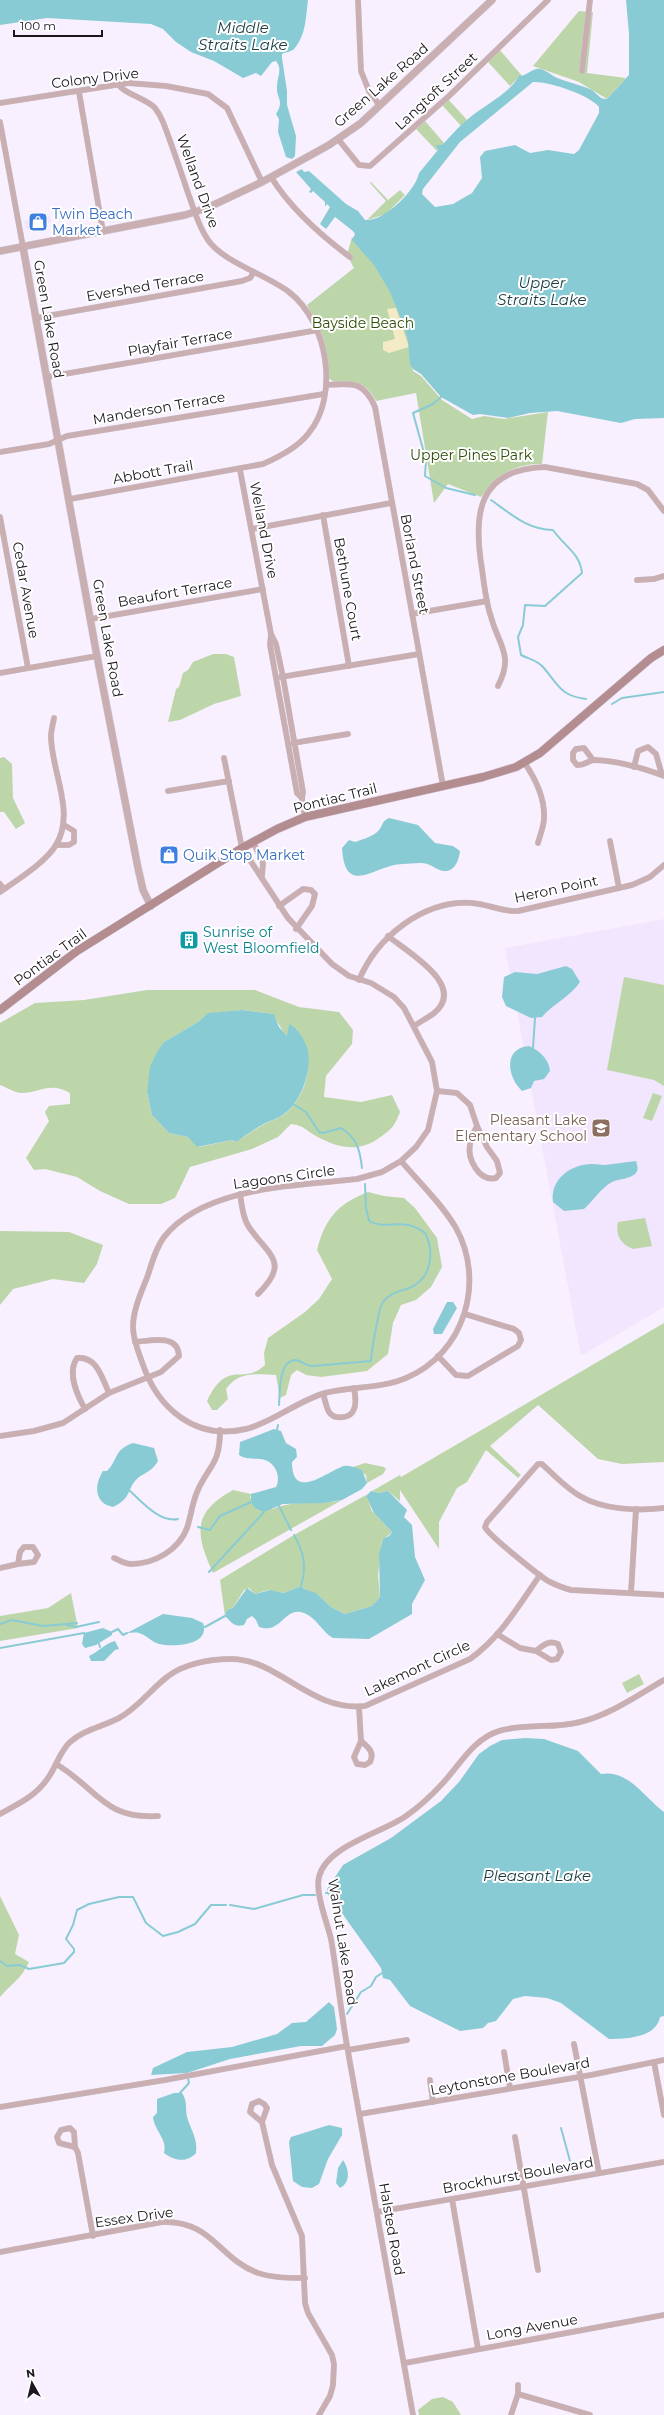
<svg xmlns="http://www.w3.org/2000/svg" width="664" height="2415" font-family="Montserrat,sans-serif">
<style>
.built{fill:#f2e5fe}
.green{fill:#bdd6a9;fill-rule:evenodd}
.sand{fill:#f4eac5}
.water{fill:#89cbd4;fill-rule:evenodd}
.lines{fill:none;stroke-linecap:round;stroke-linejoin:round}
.stream{stroke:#89cbd4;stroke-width:2}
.minor-casing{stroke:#d5cddb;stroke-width:6}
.tertiary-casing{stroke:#d5cddb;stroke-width:8}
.secondary-casing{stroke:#d5cddb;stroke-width:9}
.minor{stroke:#c9afb1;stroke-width:5.5}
.tertiary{stroke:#c9afb1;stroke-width:7}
.secondary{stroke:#b38d90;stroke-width:8}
.labels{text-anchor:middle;stroke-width:4;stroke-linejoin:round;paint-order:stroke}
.street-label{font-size:14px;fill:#1c171f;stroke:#fff}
.shop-label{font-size:14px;fill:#366cbe;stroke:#fff;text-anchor:start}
.park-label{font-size:14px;fill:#2e4c07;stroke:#fff}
.culture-label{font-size:14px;fill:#0d838f;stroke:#fff;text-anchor:start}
.education-label{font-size:14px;fill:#785e54;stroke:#fff;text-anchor:end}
.water-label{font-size:15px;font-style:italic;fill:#1a3b3f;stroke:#fff}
</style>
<rect width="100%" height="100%" fill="#f8f0ff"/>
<g class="built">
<polygon points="49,215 51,222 45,224 45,226 26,230 24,221"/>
<polygon points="664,919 664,1307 581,1356 505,948"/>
</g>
<g class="green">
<polygon points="579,11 593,12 587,73 626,78 607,99 579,82 533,66"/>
<polygon points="499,49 523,77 520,76 510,86 487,61"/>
<polygon points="448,99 467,120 461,126 442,105"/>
<polygon points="425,121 444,143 437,151 416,129"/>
<polygon points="371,182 388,200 400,190 405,195 386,214 367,220 386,201 370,183"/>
<path d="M352,237L378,269L403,306L413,371L421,376L442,400L472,419L484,416L504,419L548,412L542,464C515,463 496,476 481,497L448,484L434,503L416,393L376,401C361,370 341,391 329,378L325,346L321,332L307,305L354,268L347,255Z"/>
<polygon points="213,654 226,654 234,657 241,696 214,704 180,720 168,722 176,689 179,687 183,673 188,670 193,662"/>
<polygon points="4,757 12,764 13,798 25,823 16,829 4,812 0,812 0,758"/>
<polygon points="624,977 664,985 664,1086 654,1080 607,1070"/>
<path d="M147,990H255L299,1007L339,1012L353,1030L352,1044L326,1076L324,1097L361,1102L392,1095L400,1112C394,1127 392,1129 379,1138C359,1153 337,1148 316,1136C305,1130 305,1126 291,1124L278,1137L252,1149L190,1167L175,1198L161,1204H129L100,1191L77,1177L45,1169L34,1170L26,1158L49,1121L45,1112L49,1106L70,1104V1093C50,1081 39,1093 21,1093C15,1093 6,1087 0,1085V1023L35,1003L84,1000ZM242,1010L273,1014L285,1035L289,1036L288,1029H296C316,1054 310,1092 286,1113C279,1119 269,1121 261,1126C252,1131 244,1137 235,1142L232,1140L199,1147L188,1137L169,1133L152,1115L147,1092L153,1063L164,1042L198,1022L207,1014Z"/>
<polygon points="653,1093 662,1096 652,1121 643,1118"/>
<path d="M368,1192L384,1196L404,1198L415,1208L437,1238L442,1267L431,1287L416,1300L401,1305L393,1323L388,1354L367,1371L321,1377L306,1375L297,1370L291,1375L286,1395L280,1398L276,1375C255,1374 239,1371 226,1389L228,1399L217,1410H212L207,1401C229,1357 241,1387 265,1365L264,1353L268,1338L305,1312L319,1299L332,1279L317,1250C325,1219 337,1204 368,1192Z"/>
<path d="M645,1218L652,1246L633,1249C621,1244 615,1236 618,1222Z"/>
<polygon points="0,1231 69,1232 103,1245 97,1264 84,1283 53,1279 13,1289 0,1305"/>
<polygon points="664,1323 664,1462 622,1464 598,1459 538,1405 490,1446 521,1475 518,1478 486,1450 467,1482 457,1488 439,1522 439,1549 400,1490 400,1501 388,1491 379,1493 372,1491 400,1475 401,1477"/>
<polygon points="365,1463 384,1467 386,1469 383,1474 367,1483 366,1475 353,1467"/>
<path d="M233,1490L251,1494L250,1498L273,1509C295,1499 319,1506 342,1500L213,1573C196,1535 191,1513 233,1490Z"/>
<polygon points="366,1495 372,1511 392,1532 382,1541 378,1575 380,1597 372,1606 345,1614 331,1607 318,1595 304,1589 301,1586 284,1593 268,1590 255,1594 249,1588 244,1590 233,1608 227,1610 225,1616 220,1580 294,1535"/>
<polygon points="71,1593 78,1628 0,1641 0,1616 48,1608"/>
<polygon points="639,1674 644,1684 627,1693 622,1683"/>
<path d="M0,1896L19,1935L15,1954L29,1962C22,1978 11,1984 0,1997Z"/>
<polygon points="443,2397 453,2402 461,2415 419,2415 418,2410 432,2399"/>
</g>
<polygon class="sand" points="396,308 409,347 389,353 383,350 383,342 395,339 387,309"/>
<g class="water">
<path d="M0,0H308C306,16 306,36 294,49C291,52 286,52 282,54V58L287,91V105L296,136L295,156L292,159L286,157L278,132L279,119L276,114C285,100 276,99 277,86C277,77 283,70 276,61L272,62L261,76L256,73L243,78L214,61L191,52L176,42L163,29L151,24L47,18L0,25Z"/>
<path d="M626,0H664V418L635,419L621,423L557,411L530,413L508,418L480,414L473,415L441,397L421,374L413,369L410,364L408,341L404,326L390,292L374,265L352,240L355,234L353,231L335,217L326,229L320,224L330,207L327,204L325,207V202L313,191L311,193L309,192L311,189L296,172L302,169L304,172L309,171L346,204L358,211L365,220C384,222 416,190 419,173L438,150L436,145H442C451,136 458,127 468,119C484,105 509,94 519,76C527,76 533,67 541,69C548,71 553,77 560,79C571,83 581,85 592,90C597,94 601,100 607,99L629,75V34ZM533,82C548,81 590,95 599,107V113L579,150L574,154L548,150L530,153L515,145L485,151L480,157L482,178L472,193L453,204L435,207L422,194L423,189L460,142Z"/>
<path d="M389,818L418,825L435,843L453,846L460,851C459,859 456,869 447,871C439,872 434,866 427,864C421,862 410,864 403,864C376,864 345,899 342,848L349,840L355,842C363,839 373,837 379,830C383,825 382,821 389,818Z"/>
<path d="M566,966L572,969L580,982C570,997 554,1003 542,1017L531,1018L506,1006L502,997L504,977L515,972L537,974Z"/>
<path d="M242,1010L274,1014L279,1027L287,1036L289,1024C297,1027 304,1039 307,1047C313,1069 302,1101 284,1114C278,1119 269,1121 262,1125C253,1130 245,1136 236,1142L232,1140L197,1147L188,1137L169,1133L152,1115L147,1092L150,1067L157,1052L164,1042L198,1022L208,1013Z"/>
<path d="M529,1046C540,1051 549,1059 550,1071L544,1079L534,1081L531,1088L522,1091C507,1077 503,1048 529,1046Z"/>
<path d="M636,1161C637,1165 639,1169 636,1173C629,1180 620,1178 612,1182C601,1188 593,1201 584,1209L564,1211L553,1202C550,1179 571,1164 592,1164C597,1164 601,1165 605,1165C615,1164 626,1162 636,1161Z"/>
<polygon points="447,1302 453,1302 457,1308 442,1334 434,1334 433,1329"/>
<path d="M274,1429L281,1431L286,1443L296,1449L297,1457L292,1462C292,1503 329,1470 344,1466C350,1465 357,1468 362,1470L367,1483L362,1489L342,1500L324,1503L283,1504L264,1512L255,1508L251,1502V1494L276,1487C281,1477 276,1464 265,1460C256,1457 248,1461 239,1455L240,1442Z"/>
<path d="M133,1443L154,1448L158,1461C153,1470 147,1472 139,1477C126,1488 133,1498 113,1507C94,1503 94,1485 103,1471H107C119,1459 113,1450 133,1443Z"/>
<path d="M371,1491L379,1493L388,1491L407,1510L404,1517L412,1525L415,1557L425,1580L412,1604V1614L369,1639L333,1638C322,1632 317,1618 304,1613C285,1605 281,1635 259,1627L256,1620L252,1616L247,1619L244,1625C235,1628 231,1622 225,1616L227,1610L233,1608L247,1588L255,1594L270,1590L284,1593L301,1586L304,1589L316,1593L331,1607L345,1614L372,1606L380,1597L379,1555L383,1539L389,1536L392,1532L374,1513L366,1496Z"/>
<path d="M163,1614L192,1618L203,1623C211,1646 173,1647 159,1644C152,1642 146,1635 139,1633C136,1632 130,1633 127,1633Z"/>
<polygon points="103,1628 112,1632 112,1635 96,1645 85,1648 82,1644 84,1633"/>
<path d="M115,1641L119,1649L115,1650L104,1661H91L89,1656C98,1652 104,1644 115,1641Z"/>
<path d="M525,1738L544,1739L578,1751L601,1774C628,1769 645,1798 664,1812V2016L660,2017C656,2038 626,2039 609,2039L561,2003L547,1998L525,1996L513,1999L496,2021L488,2023L483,2028L460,2031L410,2006L390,1980L383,1978L381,1968L339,1909L340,1901L329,1897L327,1889L343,1865L391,1838L441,1801L459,1782L479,1754L490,1746L502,1740Z"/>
<polygon points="329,2002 334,2007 337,2029 335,2035 322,2046 301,2046 230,2059 187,2073 151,2075 153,2068 187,2052 232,2047 277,2034 292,2023 306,2022"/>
<path d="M174,2093H182C188,2102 185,2108 187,2117C191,2130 198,2139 196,2153C187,2163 174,2161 164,2153C168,2140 154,2130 153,2117L157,2113V2099Z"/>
<polygon points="329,2125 342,2128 342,2135 328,2159 319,2184 312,2188 302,2187 293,2181 289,2142 291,2137"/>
<path d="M343,2160C349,2169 351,2182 340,2188L336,2183L338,2168Z"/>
</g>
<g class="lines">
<g class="stream">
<polyline points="441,397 433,404 413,413 426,460 425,476 446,488 475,495"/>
<path d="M491,500C511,514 528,530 553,530C564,546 580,553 582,573L545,606L525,605L523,625L518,637L521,655C529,659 537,660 543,667C558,684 560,696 586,699"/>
<polyline points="612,704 622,698 664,692"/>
<polyline points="533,1048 535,1018"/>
<path d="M293,1104L306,1112L319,1132L323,1133L341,1128C357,1138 360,1150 362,1168"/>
<path d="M279,1405C280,1394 278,1361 295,1360C301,1360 305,1366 313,1366L371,1361C371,1353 379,1307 383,1302C392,1290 404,1292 415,1285C432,1274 434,1250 425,1233C404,1216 386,1231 369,1221L366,1208L365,1184"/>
<polyline points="277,1430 278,1425"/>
<path d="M130,1491C142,1502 160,1523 178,1519"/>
<polyline points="279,1506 291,1530"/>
<polyline points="198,1527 210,1530 220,1516 251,1502"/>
<path d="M294,1535C304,1552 307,1567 301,1586"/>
<polyline points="209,1572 264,1512"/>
<polyline points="0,1624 12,1620 43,1626 77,1623"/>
<polyline points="67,1625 76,1627 99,1622"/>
<polyline points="205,1627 225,1616"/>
<polyline points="112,1632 118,1629 123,1635 127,1633"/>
<polyline points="99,1644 100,1647"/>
<polyline points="0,1648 84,1633"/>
<polyline points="326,1893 328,1893"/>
<polyline points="230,1905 254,1909 303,1895 315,1895"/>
<polyline points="0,1961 7,1966 20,1965 29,1969 35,1968 64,1963 74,1952 74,1949 66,1939 73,1925 77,1910 89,1904 119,1897 133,1897 146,1923 163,1936 178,1932 195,1924 211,1905 226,1905"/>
<polyline points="347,2014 361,1992 371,1986 376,1977 382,1973"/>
<polyline points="179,2094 189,2083 187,2073"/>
<polyline points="561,2128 573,2172"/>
</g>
<g class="minor-casing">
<g id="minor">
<polyline points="358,0 361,71 369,91 380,106"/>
<polyline points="582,71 590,0"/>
<polyline points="79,92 103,232"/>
<polyline points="0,103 128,83 166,86 208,94 227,108 262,182"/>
<polyline points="0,122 23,247"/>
<polyline points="338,139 359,165 370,166 449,96 548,0"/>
<path d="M271,177C291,209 319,234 350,257"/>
<polyline points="36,318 242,281 250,278 254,272"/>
<polyline points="47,377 318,330"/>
<path d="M326,385C352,383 364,381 375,407L443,786"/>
<polyline points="0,452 49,444 67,436 324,394"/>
<polyline points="240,470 271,634 270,645 297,793 302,798"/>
<path d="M70,499L263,464C279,457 297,448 308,434C340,396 328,322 289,292C267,275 223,262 208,240C198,226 194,209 188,193C180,169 172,145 163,122C161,117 158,112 155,108C147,99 123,93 119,85"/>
<polyline points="323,515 349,666"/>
<polyline points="0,517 28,668"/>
<polyline points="252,529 391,503"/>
<polyline points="637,580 654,579 664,576"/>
<polyline points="412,614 487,601"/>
<polyline points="91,619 263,589"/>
<polyline points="271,634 276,644 283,677 303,792 302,798 305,817"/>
<polyline points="0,673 97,656"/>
<polyline points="281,677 419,654"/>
<path d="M498,686C514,655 499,646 491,617C486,602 484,585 482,569C473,515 477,469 545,467L637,484L648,490L664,511"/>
<polyline points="293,743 348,734"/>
<path d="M224,758L242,848L288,918L332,964L349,976L371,983L394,997L404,1008L432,1062L437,1091L428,1130L416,1147L401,1161L382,1172L357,1179C297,1186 205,1186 164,1237C156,1248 152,1262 148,1275C142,1291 133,1309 133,1327C133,1339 138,1351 142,1362C157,1408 195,1441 246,1429C274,1422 297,1401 325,1393C352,1386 380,1389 406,1378C464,1354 486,1282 456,1228C442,1204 419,1182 401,1161"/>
<path d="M593,760L584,748L576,749L573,753V760L577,765C585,766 588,760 595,760C617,761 643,768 664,776"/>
<path d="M524,762C535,778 545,799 544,818C544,826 540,835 538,843"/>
<polyline points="634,767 638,751 648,747 656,754 662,775"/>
<polyline points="168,791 229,781"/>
<polyline points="610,841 619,888"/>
<polyline points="253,842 263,863 262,876"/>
<polyline points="56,845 69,845 74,842 74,831 64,825"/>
<polyline points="0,884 4,889"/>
<path d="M0,892C17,880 46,862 56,845C76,812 51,771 51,736C51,731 53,724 54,718"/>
<polyline points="279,906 303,889 311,890 315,894 312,906 296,929"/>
<path d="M388,936C407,952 469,986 433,1014C427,1018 420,1022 414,1026"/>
<path d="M359,980C377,937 423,900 472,903C488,904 501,912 518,911L632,885L650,877L664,865"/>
<path d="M437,1091L457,1093L470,1105L477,1126L487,1147L497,1161L500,1173L496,1178C479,1182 467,1159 470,1144C471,1138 474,1132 477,1126"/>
<path d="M240,1194C242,1206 243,1220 251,1230C271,1257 289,1263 258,1294"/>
<polyline points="438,1356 456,1375 468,1376 518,1346 521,1340 519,1333 514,1329 465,1314"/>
<path d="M323,1394C325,1399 326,1407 329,1412C334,1420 351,1419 354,1409C357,1403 355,1395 354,1388"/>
<path d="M85,1409C77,1395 67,1372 77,1358C97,1356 102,1378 109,1393"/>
<path d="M0,1436L34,1431L63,1423L109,1393L161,1372L179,1356C178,1333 150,1341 135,1342"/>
<path d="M664,1508C638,1511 603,1510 580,1496C566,1488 554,1475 542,1464H538L487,1522L485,1527C488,1535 540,1576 548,1581C556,1585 563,1588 571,1590L664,1595"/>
<path d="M114,1558C119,1560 125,1564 131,1564C154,1564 179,1550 187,1528C191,1516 192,1504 197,1492C209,1464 220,1466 220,1430"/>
<polyline points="0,1568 18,1564 34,1562 38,1555 33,1547 24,1547 20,1552 18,1564"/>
<polyline points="631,1593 636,1509"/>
<path d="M497,1634L520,1648L536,1651L551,1660L557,1659L561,1652L558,1644C549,1640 543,1645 536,1651"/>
<path d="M359,1707L361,1741L354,1757L357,1764L365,1765L370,1762C375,1752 368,1747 361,1741"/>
<path d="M56,1764C97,1788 104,1820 158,1816"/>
<path d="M0,1814C18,1804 36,1796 48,1778C56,1767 60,1751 70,1742C85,1729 102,1727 119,1718C138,1708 150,1690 167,1677C183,1664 210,1659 231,1659C279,1659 310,1712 365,1706L470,1659C501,1637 519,1605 540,1575"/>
<polyline points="574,2044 599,2173"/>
<polyline points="347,2046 413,2415"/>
<polyline points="348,2050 407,2040"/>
<polyline points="504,2052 510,2088"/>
<polyline points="654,2062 664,2115"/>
<polyline points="430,2080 433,2102"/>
<polygon points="259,2101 264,2104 267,2108 262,2122 250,2112 252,2104"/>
<path d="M0,2107L165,2080L347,2046C341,2011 337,1974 331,1939C327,1922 315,1893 319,1877C326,1846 382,1833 406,1816C419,1807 431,1796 442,1784C459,1766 473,1739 499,1731C525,1723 554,1729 580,1722C610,1715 638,1695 664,1680"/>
<polyline points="360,2114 591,2075 664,2060"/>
<polyline points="262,2122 272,2165 302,2236 305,2303 308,2313 332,2355 334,2364 333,2385 330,2396 319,2415"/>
<polyline points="515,2137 538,2270"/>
<polyline points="75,2147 59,2143 57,2137 61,2130 70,2128 74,2132 75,2147 78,2153 93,2236"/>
<polyline points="452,2199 478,2349"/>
<polyline points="377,2212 664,2162"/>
<path d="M0,2252L162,2222C212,2220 219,2259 258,2273C273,2278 289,2278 305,2278"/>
<polyline points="405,2363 664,2315"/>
<polyline points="518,2385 518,2394"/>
<polyline points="511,2415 518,2394 590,2415"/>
</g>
</g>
<g class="tertiary-casing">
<g id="tertiary">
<polyline points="23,247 96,651 138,868 143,890 151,906"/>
<polyline points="0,251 185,215 207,208 262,182 329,145 361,123 492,0"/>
</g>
</g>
<g class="secondary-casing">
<polyline id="secondary" points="0,1010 77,951 242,848 277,829 305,817 483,777 516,767 540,753 651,658 664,650"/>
</g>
<use href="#minor" class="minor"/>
<use href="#tertiary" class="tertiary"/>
<use href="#secondary" class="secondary"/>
</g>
<defs>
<g id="shop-square" transform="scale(1)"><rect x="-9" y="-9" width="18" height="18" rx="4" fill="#3f7fe0" stroke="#fff"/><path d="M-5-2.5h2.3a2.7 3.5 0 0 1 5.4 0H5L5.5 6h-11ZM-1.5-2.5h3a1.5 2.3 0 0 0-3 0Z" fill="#fff"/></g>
<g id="building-square" transform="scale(1)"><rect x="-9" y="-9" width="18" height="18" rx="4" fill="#0f9aa8" stroke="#fff"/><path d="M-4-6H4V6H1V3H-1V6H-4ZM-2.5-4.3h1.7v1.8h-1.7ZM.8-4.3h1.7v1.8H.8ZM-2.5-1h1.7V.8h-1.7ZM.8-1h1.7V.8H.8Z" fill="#fff"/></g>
<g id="school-square" transform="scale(1)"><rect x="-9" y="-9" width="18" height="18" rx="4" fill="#8d6e63" stroke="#fff"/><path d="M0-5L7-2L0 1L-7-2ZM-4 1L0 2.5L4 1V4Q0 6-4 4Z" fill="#fff"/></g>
</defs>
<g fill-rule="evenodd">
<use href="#shop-square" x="38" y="222"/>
<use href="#shop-square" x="169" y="855"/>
<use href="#building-square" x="189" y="940"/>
<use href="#school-square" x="601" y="1128"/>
</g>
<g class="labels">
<g class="street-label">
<text transform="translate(95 78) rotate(-7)" y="5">Colony Drive</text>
<text transform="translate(381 85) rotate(-41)" y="5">Green Lake Road</text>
<text transform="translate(436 91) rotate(-43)" y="5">Langtoft Street</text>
<text transform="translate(198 181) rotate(70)" y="5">Welland Drive</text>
<text transform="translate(145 286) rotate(-10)" y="5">Evershed Terrace</text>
<text transform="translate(49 319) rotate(80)" y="5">Green Lake Road</text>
<text transform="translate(180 342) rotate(-10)" y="5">Playfair Terrace</text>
<text transform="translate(159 408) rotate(-10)" y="5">Manderson Terrace</text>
<text transform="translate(153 472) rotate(-10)" y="5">Abbott Trail</text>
<text transform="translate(264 530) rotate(79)" y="5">Welland Drive</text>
<text transform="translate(415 564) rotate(79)" y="5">Borland Street</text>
<text transform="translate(348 589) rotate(80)" y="5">Bethune Court</text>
<text transform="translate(26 590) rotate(80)" y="5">Cedar Avenue</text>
<text transform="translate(175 592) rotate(-10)" y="5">Beaufort Terrace</text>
<text transform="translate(108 638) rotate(80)" y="5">Green Lake Road</text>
<text transform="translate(335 798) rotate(-14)" y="5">Pontiac Trail</text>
<text transform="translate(556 889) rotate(-12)" y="5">Heron Point</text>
<text transform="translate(50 957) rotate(-36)" y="5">Pontiac Trail</text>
<text transform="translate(284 1177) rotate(-8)" y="5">Lagoons Circle</text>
<text transform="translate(417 1668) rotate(-25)" y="5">Lakemont Circle</text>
<text transform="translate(343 1942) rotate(81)" y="5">Walnut Lake Road</text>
<text transform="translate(510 2076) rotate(-10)" y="5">Leytonstone Boulevard</text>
<text transform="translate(518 2175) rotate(-10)" y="5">Brockhurst Boulevard</text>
<text transform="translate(134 2217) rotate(-8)" y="5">Essex Drive</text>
<text transform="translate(392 2229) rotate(80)" y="5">Halsted Road</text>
<text transform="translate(532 2327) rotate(-10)" y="5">Long Avenue</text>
</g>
<g class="shop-label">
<text x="52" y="219">Twin Beach<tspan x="52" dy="16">Market</tspan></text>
<text x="183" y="860">Quik Stop Market</text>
</g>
<g class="park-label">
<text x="363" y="328">Bayside Beach</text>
<text x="471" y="460">Upper Pines Park</text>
</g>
<g class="culture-label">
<text x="203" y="937">Sunrise of<tspan x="203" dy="16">West Bloomfield</tspan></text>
</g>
<g class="education-label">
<text x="587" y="1125">Pleasant Lake<tspan x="587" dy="16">Elementary School</tspan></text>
</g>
<g class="water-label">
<text x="243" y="33">Middle<tspan x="243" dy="17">Straits Lake</tspan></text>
<text x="542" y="288">Upper<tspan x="542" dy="17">Straits Lake</tspan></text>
<text x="537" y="1881">Pleasant Lake</text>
</g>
</g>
<g transform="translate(32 2383) rotate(352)" stroke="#ffffff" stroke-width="3" paint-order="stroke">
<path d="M0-3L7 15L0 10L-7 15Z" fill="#1c171f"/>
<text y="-6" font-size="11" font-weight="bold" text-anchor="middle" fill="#1c171f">N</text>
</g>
<path d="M14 30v6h88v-6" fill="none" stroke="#1c171f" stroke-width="2"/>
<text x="20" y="30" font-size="12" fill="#1c171f" stroke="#ffffff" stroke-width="3" paint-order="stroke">100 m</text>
</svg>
